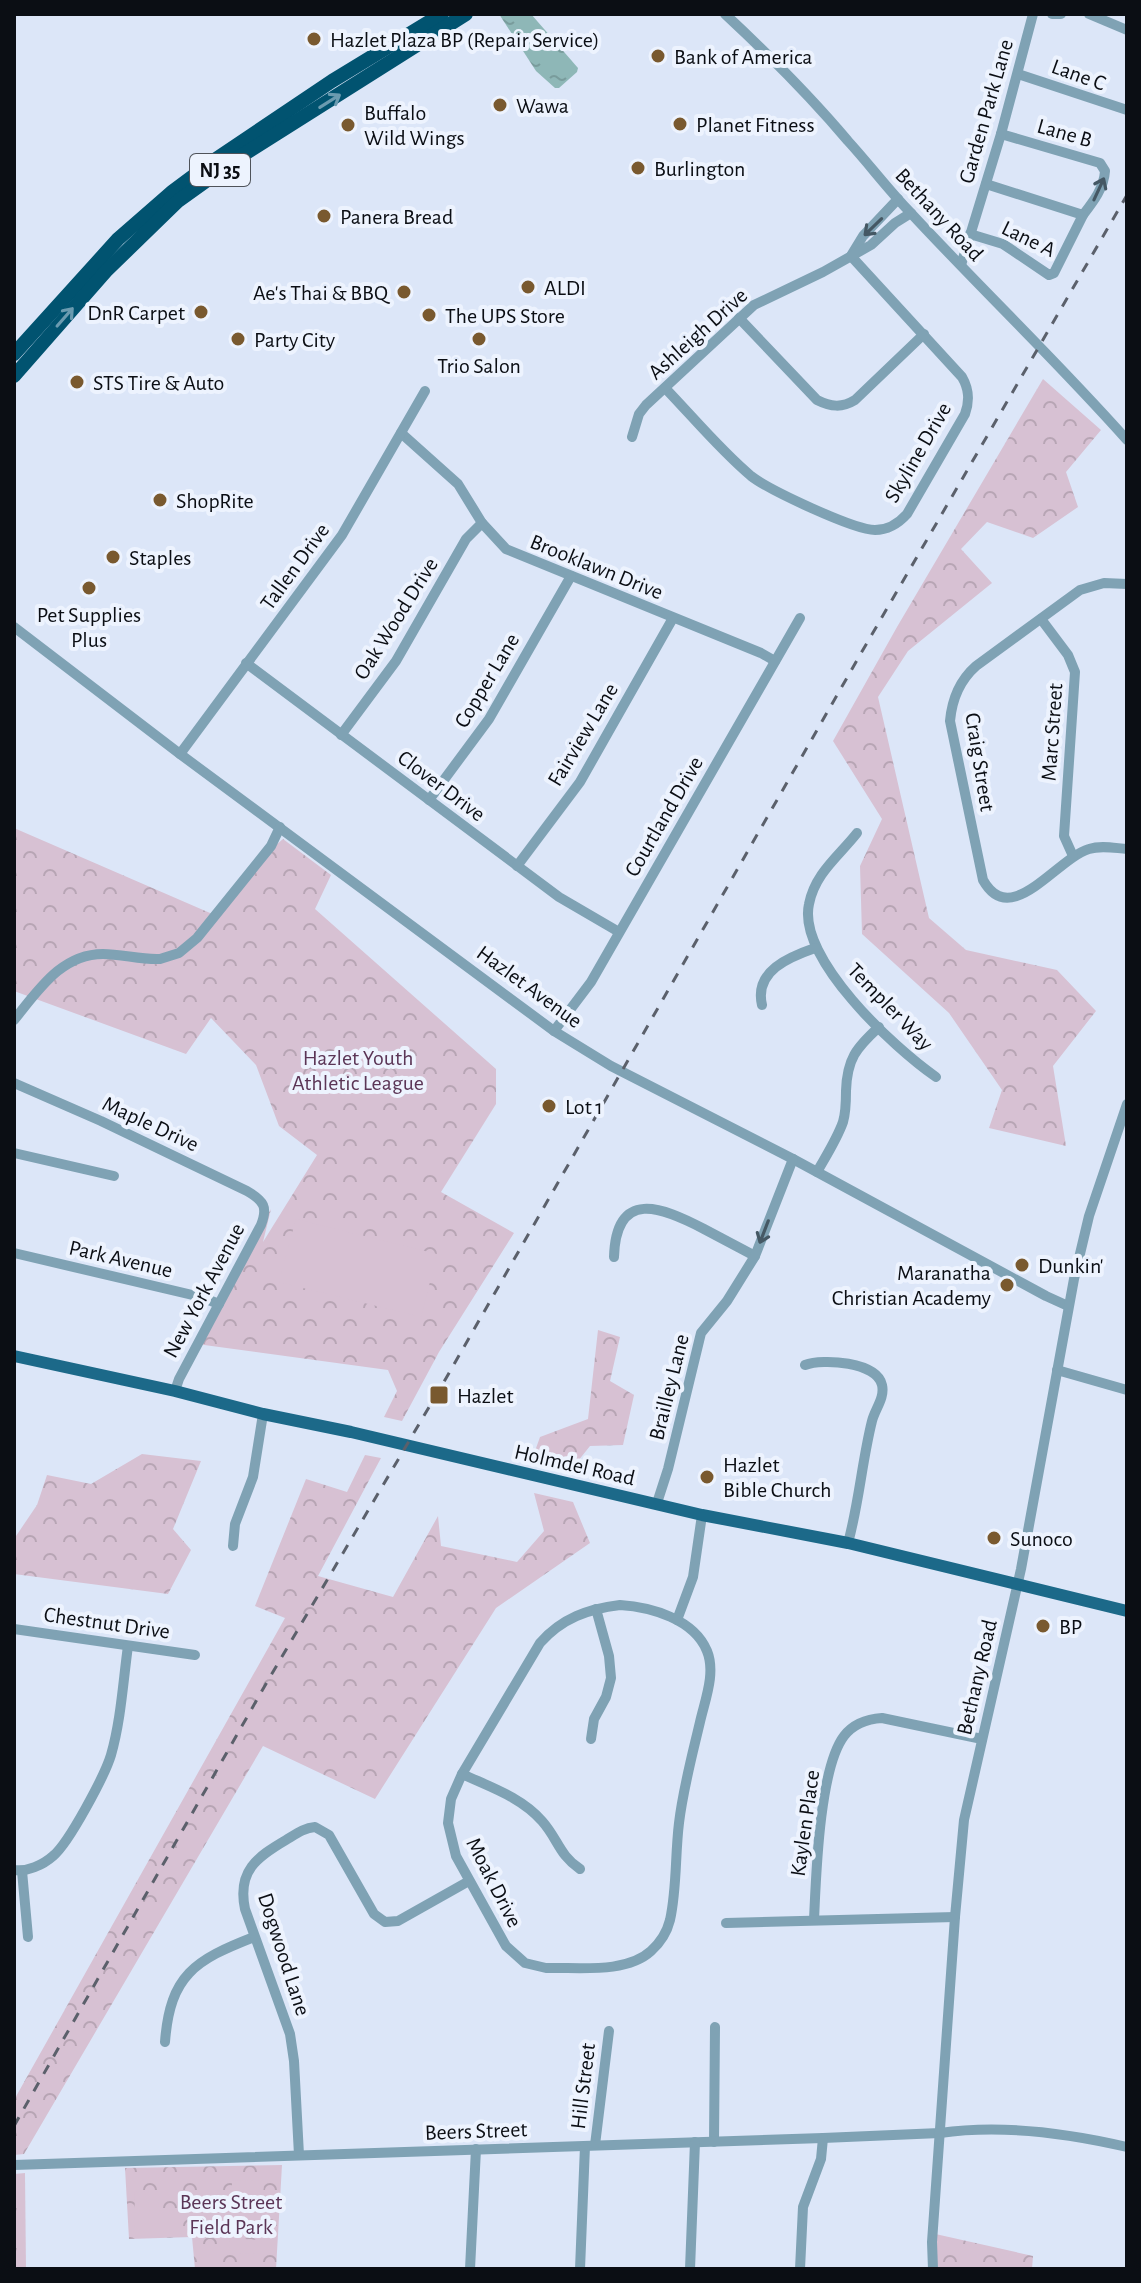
<svg xmlns="http://www.w3.org/2000/svg" width="1141" height="2283" font-family="'Alegreya Sans',sans-serif">
<style>
.grass{fill:url(#grass-tufts)}
.forest{fill:url(#forest-crowns)}
.pitch{fill:#d7c1d3}
.water{fill:url(#water-ripples)}
.lines{fill:none;stroke-linecap:round;stroke-linejoin:round}
.minor{stroke:#7fa2b4;stroke-width:10}
.major{stroke:#1c6989;stroke-width:12}
.highway{stroke:#015370;stroke-width:14}
.rail{stroke:#5b606b;stroke-width:3;stroke-dasharray:10 10;stroke-linecap:butt}
.oneway{stroke:#6b9bb0}
.oneway2{stroke:#455864}
.poi-dot{fill:#79592f;stroke:#edf3fe;stroke-width:3}
.labels{text-anchor:middle;stroke-width:8;stroke-linejoin:round;paint-order:stroke}
.shield{fill:#edf3fe;stroke:#4f535a;stroke-width:2}
.shield-label{font-size:20px;font-weight:bold;fill:#0b0e14}
.poi-label{font-size:22px;fill:#0b0e14;stroke:#edf3fe;text-anchor:start}
.street-label{font-size:22px;fill:#0b0e14;stroke:#edf3fe}
.park-label{font-size:22px;fill:#5b3556;stroke:#edf3fe}
</style>
<defs>
<pattern id="grass-tufts" width="24" height="20" patternUnits="userSpaceOnUse" patternTransform="scale(2)"><rect width="24" height="20" fill="#d7c1d3"/><path d="M3 7l-1-3M5 7V3M7 7l1-3M15 17l-1-3M17 17v-4M19 17l1-3" fill="none" stroke="#b7a5b4"/></pattern>
<pattern id="forest-crowns" width="20" height="18" patternUnits="userSpaceOnUse" patternTransform="scale(2)"><rect width="20" height="18" fill="#d7c1d3"/><path d="M2 6a3 3 0 1 1 6 0M12 15a3 3 0 1 1 6 0" fill="none" stroke="#b7a5b4"/></pattern>
<pattern id="water-ripples" width="26" height="14" patternUnits="userSpaceOnUse" patternTransform="scale(2)"><rect width="26" height="14" fill="#8eb7b7"/><path d="M2 4q2-2 4 0t4 0M15 11q2-2 4 0t4 0" fill="none" stroke="#799c9c"/></pattern>
</defs>
<rect width="100%" height="100%" fill="#dce6f8"/>
<polygon class="grass" points="25,2173 26,2269 14,2269 14,2174"/>
<g class="forest">
<polygon points="1043,379 1101,430 1066,472 1078,507 1033,538 987,522 961,549 992,583 908,651 878,697 929,918 966,950 1057,970 1096,1011 1053,1066 1066,1146 989,1128 1002,1090 949,1013 862,934 860,866 882,819 833,741 897,627"/>
<polygon points="14,828 217,916 261,858 283,839 331,875 315,909 496,1069 496,1104 441,1192 514,1233 439,1352 402,1421 384,1417 397,1391 388,1370 197,1344 271,1209 263,1242 317,1155 279,1126 256,1065 211,1018 186,1054 14,991"/>
<polygon points="598,1330 620,1337 610,1381 634,1395 623,1445 590,1446 578,1461 535,1451 540,1437 588,1419"/>
<polygon points="142,1454 201,1461 173,1529 191,1550 168,1594 14,1574 14,1539 37,1505 47,1475 91,1484"/>
<polygon points="365,1455 381,1458 318,1576 393,1597 438,1516 441,1546 517,1562 544,1531 534,1493 573,1502 590,1543 496,1608 375,1799 263,1746 24,2154 14,2155 14,2100 285,1618 255,1606 306,1479 347,1492"/>
<polygon points="282,2165 276,2269 195,2269 192,2237 129,2239 125,2168"/>
<polygon points="931,2233 1033,2256 1032,2269 934,2269"/>
</g>
<g class="pitch">
<polygon points="296,1219 437,1254 421,1317 279,1282"/>
<polygon points="232,2180 264,2181 263,2196 232,2194"/>
<polygon points="135,2191 158,2192 158,2232 134,2232"/>
<polygon points="231,2199 263,2201 262,2215 231,2214"/>
<polygon points="231,2219 262,2220 261,2235 230,2233"/>
<polygon points="230,2238 261,2240 261,2254 229,2253"/>
</g>
<polygon class="water" points="499,14 531,14 578,68 577,72 559,88 555,88 536,71"/>
<g class="lines">
<g class="minor">
<path d="M725,14C768,54 810,96 848,141C869,164 887,188 908,210C980,288 1057,361 1127,440"/>
<polyline points="1052,14 1061,14"/>
<polyline points="1089,14 1127,30"/>
<polyline points="1018,74 1127,110"/>
<path d="M986,184L1083,215C1093,202 1104,188 1105,171L1100,163L1001,134"/>
<polyline points="970,234 1003,244 1049,275 1054,273 1083,215"/>
<polyline points="852,254 863,236 898,199"/>
<polyline points="961,265 1001,134 1033,14"/>
<path d="M739,318L817,400C831,407 842,408 855,400L924,334"/>
<path d="M665,388C693,417 720,450 751,476C769,490 854,530 875,530C888,530 898,524 907,514L965,414C970,400 969,389 962,377L851,256"/>
<polyline points="401,433 458,484 482,523 506,549 761,653 775,661"/>
<polyline points="632,437 639,414 646,405 754,305 823,272 871,245 895,223 911,213"/>
<path d="M1127,584L1104,583L1080,590L976,666C959,681 952,699 950,721L983,880C1011,930 1056,859 1089,849C1101,845 1114,848 1127,849"/>
<polyline points="1041,619 1068,655 1075,672 1064,836 1073,856"/>
<polyline points="14,627 180,754 554,1031 611,1066 793,1159 1046,1296 1068,1306"/>
<polyline points="246,663 559,897 619,932"/>
<polyline points="341,735 396,661 466,539 482,523"/>
<polyline points="180,754 342,535 425,391"/>
<polyline points="429,800 489,719 571,576"/>
<path d="M857,833C839,856 815,873 809,904C797,958 894,1048 936,1077"/>
<polyline points="517,866 580,782 673,618"/>
<path d="M762,1005C754,971 789,957 815,948"/>
<path d="M14,1020C38,991 61,954 103,954C122,954 141,960 160,959L179,953L197,938L271,846L280,827"/>
<polyline points="554,1031 591,982 800,618"/>
<path d="M14,1083L101,1121L247,1191C264,1201 268,1207 261,1225L179,1379L175,1391"/>
<polyline points="14,1153 114,1176"/>
<path d="M817,1172C826,1156 837,1139 843,1122C846,1112 846,1101 846,1091C847,1059 856,1048 879,1027"/>
<polyline points="14,1253 201,1297 219,1304"/>
<path d="M614,1257C616,1188 662,1207 704,1229C721,1238 738,1247 755,1256"/>
<path d="M805,1365C823,1358 877,1362 882,1385C885,1398 875,1409 872,1421C862,1461 859,1503 848,1543"/>
<polyline points="1057,1370 1127,1390"/>
<polyline points="657,1503 668,1469 701,1333 727,1301 755,1256 793,1159"/>
<polyline points="233,1546 235,1524 253,1477 263,1414"/>
<path d="M620,1605C651,1607 694,1619 707,1651C716,1673 705,1700 700,1722C692,1756 683,1789 679,1823C675,1855 677,1889 670,1920C667,1932 660,1943 651,1951C626,1974 578,1967 546,1968L525,1963L506,1946L456,1856L448,1823L451,1799L462,1774L540,1643C562,1618 588,1609 620,1605Z"/>
<polyline points="677,1620 693,1577 702,1515"/>
<polyline points="14,1629 195,1655"/>
<polyline points="591,1739 594,1719 606,1697 611,1678 609,1656 596,1609"/>
<path d="M462,1774C490,1787 521,1797 542,1821C558,1839 559,1855 580,1869"/>
<path d="M14,1870C27,1872 43,1865 53,1856C69,1843 105,1775 111,1755C121,1720 123,1682 128,1646"/>
<polyline points="22,1871 28,1937"/>
<path d="M814,1920C816,1878 819,1769 844,1736C854,1723 867,1719 882,1718L982,1739"/>
<polyline points="726,1923 955,1917"/>
<path d="M165,2042C170,1975 195,1960 254,1937"/>
<polyline points="714,2142 715,2027"/>
<polyline points="595,2145 609,2031"/>
<path d="M299,2155L294,2061L290,2034L245,1909C237,1871 257,1857 286,1840C296,1834 304,1828 315,1827L329,1835L374,1914L385,1922L398,1921L469,1881"/>
<path d="M14,2165L823,2138L940,2133C1002,2124 1067,2133 1127,2147"/>
<polyline points="470,2269 476,2149"/>
<polyline points="580,2269 585,2146"/>
<polyline points="690,2269 695,2142"/>
<polyline points="800,2269 803,2207 821,2159 823,2138"/>
<polyline points="933,2269 932,2242 955,1917 964,1820 1021,1569 1074,1279 1089,1216 1127,1104"/>
</g>
<polyline class="major" points="14,1356 175,1391 263,1414 351,1432 702,1515 848,1543 1127,1611"/>
<g class="highway">
<polyline points="14,354 118,239 173,191 216,159 332,81 442,14"/>
<polyline points="14,376 107,270 178,201 238,158 466,14"/>
</g>
<polyline class="rail" points="14,2126 267,1682 445,1380 860,655 1127,195"/>
</g>
<defs><path id="oneway-shaft" d="M-6 0H5M1.5-3L5.5 0L1.5 3" fill="none" stroke-width="1.6" stroke-linecap="round" stroke-linejoin="round" transform="scale(2)"/></defs>
<g class="oneway">
<use href="#oneway-shaft" transform="translate(330 101) rotate(-32)"/>
<use href="#oneway-shaft" transform="translate(65 317) rotate(-49)"/>
</g>
<g class="oneway2">
<use href="#oneway-shaft" transform="translate(1099 189) rotate(-65)"/>
<use href="#oneway-shaft" transform="translate(873 227) rotate(136)"/>
<use href="#oneway-shaft" transform="translate(764 1232) rotate(111)"/>
</g>
<g class="poi-dot">
<circle cx="314" cy="39" r="8"/>
<circle cx="658" cy="56" r="8"/>
<circle cx="500" cy="105" r="8"/>
<circle cx="680" cy="124" r="8"/>
<circle cx="348" cy="125" r="8"/>
<circle cx="638" cy="168" r="8"/>
<circle cx="324" cy="216" r="8"/>
<circle cx="528" cy="287" r="8"/>
<circle cx="404" cy="292" r="8"/>
<circle cx="201" cy="312" r="8"/>
<circle cx="429" cy="315" r="8"/>
<circle cx="238" cy="339" r="8"/>
<circle cx="479" cy="339" r="8"/>
<circle cx="77" cy="382" r="8"/>
<circle cx="160" cy="500" r="8"/>
<circle cx="113" cy="557" r="8"/>
<circle cx="89" cy="588" r="8"/>
<circle cx="549" cy="1106" r="8"/>
<circle cx="1022" cy="1265" r="8"/>
<circle cx="1007" cy="1285" r="8"/>
<rect x="429" y="1385" width="20" height="20" rx="4"/>
<circle cx="707" cy="1477" r="8"/>
<circle cx="994" cy="1538" r="8"/>
<circle cx="1043" cy="1626" r="8"/>
</g>
<g class="labels">
<rect class="shield" x="190" y="154" width="60" height="32" rx="6"/>
<g class="shield-label">
<text x="220" y="177">NJ 35</text>
</g>
<g class="poi-label">
<text x="330" y="47">Hazlet Plaza BP (Repair Service)</text>
<text x="674" y="64">Bank of America</text>
<text x="516" y="113">Wawa</text>
<text x="364" y="120">Buffalo<tspan x="364" dy="25">Wild Wings</tspan></text>
<text x="696" y="132">Planet Fitness</text>
<text x="654" y="176">Burlington</text>
<text x="340" y="224">Panera Bread</text>
<text x="544" y="295">ALDI</text>
<text x="388" y="300" text-anchor="end">Ae's Thai &amp; BBQ</text>
<text x="185" y="320" text-anchor="end">DnR Carpet</text>
<text x="445" y="323">The UPS Store</text>
<text x="254" y="347">Party City</text>
<text x="479" y="373" text-anchor="middle">Trio Salon</text>
<text x="93" y="390">STS Tire &amp; Auto</text>
<text x="176" y="508">ShopRite</text>
<text x="129" y="565">Staples</text>
<text x="89" y="622" text-anchor="middle">Pet Supplies<tspan x="89" dy="25">Plus</tspan></text>
<text x="565" y="1114">Lot 1</text>
<text x="1038" y="1273">Dunkin'</text>
<text x="991" y="1280" text-anchor="end">Maranatha<tspan x="991" dy="25">Christian Academy</tspan></text>
<text x="457" y="1403">Hazlet</text>
<text x="723" y="1472">Hazlet<tspan x="723" dy="25">Bible Church</tspan></text>
<text x="1010" y="1546">Sunoco</text>
<text x="1059" y="1634">BP</text>
</g>
<g class="street-label">
<text transform="translate(1079 74) rotate(20)" y="8">Lane C</text>
<text transform="translate(985 111) rotate(-74)" y="8">Garden Park Lane</text>
<text transform="translate(1065 132) rotate(16)" y="8">Lane B</text>
<text transform="translate(940 214) rotate(47)" y="8">Bethany Road</text>
<text transform="translate(1029 238) rotate(26)" y="8">Lane A</text>
<text transform="translate(697 333) rotate(-42)" y="8">Ashleigh Drive</text>
<text transform="translate(917 452) rotate(-60)" y="8">Skyline Drive</text>
<text transform="translate(294 566) rotate(-54)" y="8">Tallen Drive</text>
<text transform="translate(597 566) rotate(22)" y="8">Brooklawn Drive</text>
<text transform="translate(395 618) rotate(-58)" y="8">Oak Wood Drive</text>
<text transform="translate(486 680) rotate(-59)" y="8">Copper Lane</text>
<text transform="translate(1051 732) rotate(-86)" y="8">Marc Street</text>
<text transform="translate(582 734) rotate(-59)" y="8">Fairview Lane</text>
<text transform="translate(981 762) rotate(81)" y="8">Craig Street</text>
<text transform="translate(442 785) rotate(37)" y="8">Clover Drive</text>
<text transform="translate(663 816) rotate(-60)" y="8">Courtland Drive</text>
<text transform="translate(530 986) rotate(36)" y="8">Hazlet Avenue</text>
<text transform="translate(891 1006) rotate(46)" y="8">Templer Way</text>
<text transform="translate(151 1123) rotate(25)" y="8">Maple Drive</text>
<text transform="translate(121 1258) rotate(13)" y="8">Park Avenue</text>
<text transform="translate(203 1290) rotate(-62)" y="8">New York Avenue</text>
<text transform="translate(668 1387) rotate(-76)" y="8">Brailley Lane</text>
<text transform="translate(575 1464) rotate(13)" y="8">Holmdel Road</text>
<text transform="translate(107 1622) rotate(8)" y="8">Chestnut Drive</text>
<text transform="translate(976 1677) rotate(-77)" y="8">Bethany Road</text>
<text transform="translate(804 1823) rotate(-82)" y="8">Kaylen Place</text>
<text transform="translate(495 1882) rotate(63)" y="8">Moak Drive</text>
<text transform="translate(285 1954) rotate(72)" y="8">Dogwood Lane</text>
<text transform="translate(582 2086) rotate(-83)" y="8">Hill Street</text>
<text transform="translate(476 2130) rotate(-2)" y="8">Beers Street</text>
</g>
<g class="park-label">
<text x="358" y="1065">Hazlet Youth<tspan x="358" dy="25">Athletic League</tspan></text>
<text x="231" y="2209">Beers Street<tspan x="231" dy="25">Field Park</tspan></text>
</g>
</g>
<rect width="1141" height="2283" fill="none" stroke="#0b0e14" stroke-width="32"/>
</svg>
